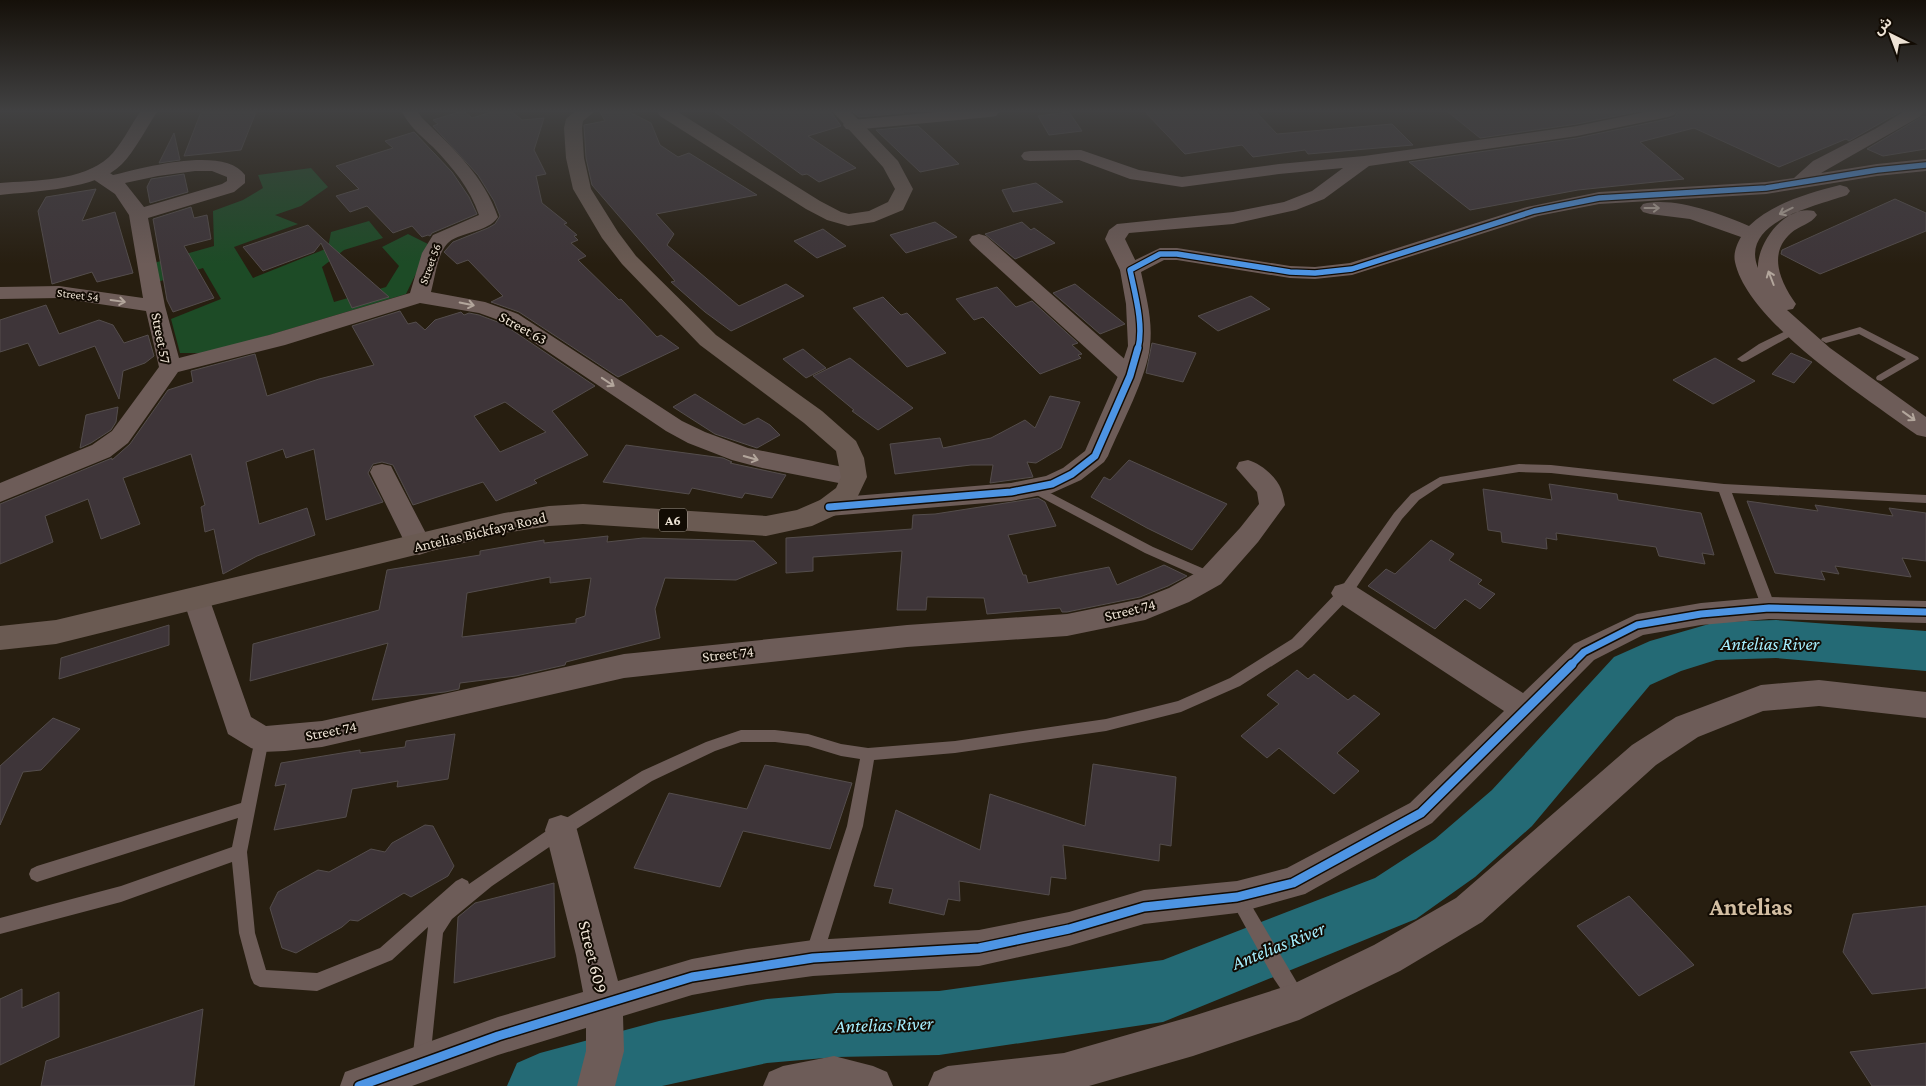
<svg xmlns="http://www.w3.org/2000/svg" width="1926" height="1086" font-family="'Crimson Pro','Noto Sans Arabic',serif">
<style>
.green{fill:#1d4b26}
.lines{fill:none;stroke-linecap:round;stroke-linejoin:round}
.river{fill:#246a75;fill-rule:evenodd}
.building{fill:#3e3539;stroke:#544d4c;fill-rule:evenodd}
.service{fill:#6d5c58;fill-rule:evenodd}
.minor{fill:#6d5c58;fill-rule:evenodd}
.tertiary{fill:#6d5c58;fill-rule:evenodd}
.trunk{fill:#6a5a52;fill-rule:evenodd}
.cycleway-far2-casing{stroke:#120b03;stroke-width:8}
.cycleway-far1-casing{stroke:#120b03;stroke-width:10}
.cycleway-casing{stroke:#120b03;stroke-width:12}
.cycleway-far2{stroke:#4d94e3;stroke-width:5.5}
.cycleway-far1{stroke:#4d94e3;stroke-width:7}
.cycleway{stroke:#4d94e3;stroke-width:9}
.oneway{stroke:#b3a69c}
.labels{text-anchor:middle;stroke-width:4;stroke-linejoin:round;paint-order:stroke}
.far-street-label{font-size:12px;fill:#ede2d4;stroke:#120b03}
.shield{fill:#120b03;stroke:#aba295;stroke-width:1}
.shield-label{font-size:14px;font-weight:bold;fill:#ede2d4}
.street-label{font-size:15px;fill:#ede2d4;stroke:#120b03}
.near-street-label{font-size:18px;fill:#ede2d4;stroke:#120b03}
.near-water-label{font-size:19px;font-style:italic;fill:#a6eefe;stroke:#120b03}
.near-district-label{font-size:24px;font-weight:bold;fill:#d3bea2;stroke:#120b03}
</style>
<rect width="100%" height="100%" fill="#271e10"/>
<polygon class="green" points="311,168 328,187 301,206 275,215 298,224 234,247 253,278 328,248 331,232 369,221 383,238 344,250 322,267 334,302 386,287 399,266 382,247 408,234 430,245 406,294 210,353 180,353 171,319 221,299 203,268 151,284 143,266 214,246 213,211 243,200 263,188 258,175"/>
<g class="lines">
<polygon class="river" points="1776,620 1926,631 1926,671 1776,658 1716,660 1681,671 1650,685 1532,826 1475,877 1416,919 1163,1022 939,1055 836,1057 767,1063 662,1086 507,1086 517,1063 540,1053 659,1021 767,999 836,993 939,991 1163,960 1375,878 1435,839 1492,790 1614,657 1650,641 1716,622"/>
</g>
<g class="building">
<polygon points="201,112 256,112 241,150 184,156"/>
<polygon points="459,112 465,112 472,118 492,112 512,112 522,120 544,118 534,150 546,174 536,176 542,203 567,223 564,224 577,235 574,236 578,240 571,243 586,256 578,260 619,300 621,299 657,337 661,335 679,348 618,377 519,312 491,302 503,296 468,260 457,264 444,252 453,242 488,228 495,224 500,216 494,201 478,175 433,126 438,124 433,120"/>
<polygon points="600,112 629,112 651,123 660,145 678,157 689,153 757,195 656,214 674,234 667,245 739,306 786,284 804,296 731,331 705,312 671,282 675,281 592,185 586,158 584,125 605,121"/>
<polygon points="715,112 831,112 841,126 808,136 856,168 819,182 807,174 802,175"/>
<polygon points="853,112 903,112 904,113 859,117"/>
<polygon points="1069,112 1082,131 1049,135 1038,116"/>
<polygon points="1145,112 1256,112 1277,134 1392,124 1413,145 1308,154 1305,150 1253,157 1242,145 1185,154"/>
<polygon points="1448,112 1636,112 1577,124 1480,138"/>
<polygon points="1678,112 1900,112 1849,141 1846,139 1779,167 1694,128 1640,142 1684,179 1578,190 1470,210 1409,162 1577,138 1668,119 1675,117"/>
<polygon points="1923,116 1926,117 1926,149 1883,156 1867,149"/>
<polygon points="918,126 926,133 959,164 920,172 876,130"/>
<polygon points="414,132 452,172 469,197 477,214 432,233 430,236 428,235 422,237 412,226 393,233 367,206 350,212 336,196 359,189 336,166 393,148 385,141"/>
<polygon points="174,133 180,160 159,163"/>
<polygon points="184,174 188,192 150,203 147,187 151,179"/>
<polygon points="1036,183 1063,202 1013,212 1002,190"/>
<polygon points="96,189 82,221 115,212 133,273 97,282 92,272 52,284 38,211 46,197"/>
<polygon points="1895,199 1926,213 1926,231 1820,274 1781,254 1782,250"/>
<polygon points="191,207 194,218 207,215 211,239 184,246 214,298 173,312 167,300 153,219"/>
<polygon points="935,222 957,237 906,253 890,235"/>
<polygon points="1022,222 1031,230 1034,228 1055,243 1015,259 985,234"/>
<polygon points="308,225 323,239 389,297 352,308 321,243 314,252 263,271 243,247"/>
<polygon points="823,229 846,246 817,258 794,241"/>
<polygon points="1075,284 1125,324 1100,334 1053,293"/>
<polygon points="997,287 1016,307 1032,301 1078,343 1072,345 1082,354 1078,355 1081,358 1040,374 983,317 974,320 956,299"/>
<polygon points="1251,296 1270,309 1218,331 1198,316"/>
<polygon points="883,297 901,315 907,313 946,353 907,367 853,308"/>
<polygon points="46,305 59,334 99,320 113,325 124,343 148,335 154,356 145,363 123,371 119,399 95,346 39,366 28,343 0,352 0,320"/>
<path d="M400,311L408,324L416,322L425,330L435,320L461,312L464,315L469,313L479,315L503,324L595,386L552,411L588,455L534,480L537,483L496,501L483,482L413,505L393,465L382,462L373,464L368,473L383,502L326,520L314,449L286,458L283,449L246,462L259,524L307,508L315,535L257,556L223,574L214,529L205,532L201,507L205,505L191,454L123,478L140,524L101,539L88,499L45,516L53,542L0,564V504L112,458V460L130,444L168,390L193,382L191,371L255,354L267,396L319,379L374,365L352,326ZM505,402L546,432L500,452L474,416Z"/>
<polygon points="1152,343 1196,353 1183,382 1146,373"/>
<polygon points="803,349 826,368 806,378 783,359"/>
<polygon points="1791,353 1812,362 1794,383 1772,374"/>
<polygon points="850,358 875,378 913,408 878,430 852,411 854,410 813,376"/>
<polygon points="1715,358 1755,381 1713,404 1673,380"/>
<polygon points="695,394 744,425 758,418 770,425 780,435 757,448 715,434 673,407"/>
<polygon points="1050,396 1080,402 1061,448 1036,463 1027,462 1033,477 990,483 993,465 971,465 895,474 890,444 940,438 943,448 991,438 1025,420 1035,428"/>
<polygon points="118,407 116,422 111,430 91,443 80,448 86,415"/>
<polygon points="626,445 723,458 732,462 730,463 786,475 772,498 745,493 742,498 692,488 689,494 603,482"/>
<polygon points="1129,460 1227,504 1192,550 1147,528 1091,497 1104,477 1110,480"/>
<polygon points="1549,484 1617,494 1618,500 1701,513 1714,555 1702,553 1705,564 1659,556 1656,547 1556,533 1557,540 1546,538 1547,549 1502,542 1501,532 1488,530 1483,489 1552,500"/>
<polygon points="1038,498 1045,502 1056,526 1008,535 1023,575 1026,575 1028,583 1109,567 1117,585 1164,565 1187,576 1168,586 1140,597 1067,612 1062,612 1060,608 987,614 984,598 927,597 926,610 897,610 902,551 813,557 813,571 786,573 786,538 912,529 913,515 935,514"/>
<polygon points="1747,501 1818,511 1815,505 1893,516 1889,508 1926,513 1926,561 1902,558 1911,577 1835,566 1839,574 1821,571 1825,580 1775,573"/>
<path d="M608,536L607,542L643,538L754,541L777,563L736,580L665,578L655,609L660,638L566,662L565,665L516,676L460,683L459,689L445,692L372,700L388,643L250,681L253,644L379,610L387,570L480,555V551L544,540V543ZM550,577V583L591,578L585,616L576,619V623L462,637L467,593Z"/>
<polygon points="1431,540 1454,554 1449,560 1482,580 1478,584 1495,594 1480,609 1465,599 1435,629 1368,586 1386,569 1395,574"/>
<polygon points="169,625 169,645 59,679 61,658"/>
<polygon points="1297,670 1308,679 1314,674 1348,700 1354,695 1380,714 1337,753 1359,771 1334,794 1279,748 1267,758 1241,736 1279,704 1267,695"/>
<polygon points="53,718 80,729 41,770 23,772 0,825 0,766"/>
<polygon points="455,734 448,779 397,787 398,781 352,789 346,817 274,830 286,784 275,786 281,763 360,750 360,753 405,747 406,741"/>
<polygon points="1093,764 1176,777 1171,846 1160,844 1159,861 1063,845 1066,879 1051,877 1049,895 959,881 960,901 948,899 944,915 889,903 893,889 874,886 896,810 980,850 990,794 1085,826"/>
<polygon points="765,765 852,783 830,849 743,831 720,887 634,868 669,793 747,809"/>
<polygon points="425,825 433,826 454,866 448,876 411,897 404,893 358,921 350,920 342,927 296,953 282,948 270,908 278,892 318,870 329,872 371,849 385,852 392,843"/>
<polygon points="554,883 555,957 454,983 458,917 475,903"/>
<polygon points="1629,896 1694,965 1639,996 1577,926"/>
<polygon points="1926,906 1926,988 1872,994 1843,952 1853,914"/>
<polygon points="22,989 22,1008 59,992 59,1037 0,1065 0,999"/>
<polygon points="203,1009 194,1086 41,1086 46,1061"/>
<polygon points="1926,1043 1926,1086 1872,1086 1850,1052"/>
</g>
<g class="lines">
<g class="service">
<polygon points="1794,327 1798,328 1798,332 1746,361 1742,362 1737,359 1759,344"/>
<polygon points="1860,327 1918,357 1919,359 1881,381 1877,380 1876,378 1877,376 1906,359 1859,334 1826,343 1821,340 1822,338"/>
<polygon points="1519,464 1551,465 1724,484 1926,495 1926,503 1732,493 1776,608 1774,612 1764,612 1762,608 1719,492 1551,473 1519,472 1443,484 1419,500 1402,519 1350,597 1302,647 1240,686 1181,712 1106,731 955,753 874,760 863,826 823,955 820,961 814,963 808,961 805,955 847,826 860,759 841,756 808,746 775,742 741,742 715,751 652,781 567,835 492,886 452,919 443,933 430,1061 427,1067 421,1070 415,1067 412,1061 428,927 392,960 317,991 260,987 254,984 251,978 239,933 232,862 121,902 0,934 0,918 121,886 232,847 238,818 37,882 31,879 29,874 31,869 37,866 241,803 255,739 257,735 262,733 267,735 269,739 247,852 255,933 266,970 317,973 380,948 456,881 462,878 468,881 469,884 555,825 642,771 706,742 741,730 775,730 808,734 841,744 868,748 955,741 1106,719 1178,701 1230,678 1292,639 1340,589 1394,513 1411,494 1440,477"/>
<polygon points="1035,485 1153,547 1216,574 1217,577 1216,580 1206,580 1145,553 1031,492 1029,489 1031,486"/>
<polygon points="1237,889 1243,891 1306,998 1303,1004 1297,1007 1291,1004 1274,979 1229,897 1231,891"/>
</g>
<g class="minor">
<path d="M402,112H418L422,118C453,148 484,176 498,217C488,233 457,232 447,244C437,255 435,278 431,292L485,302L518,314L682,421L705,432L748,448L863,471L866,477L863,483L854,486L762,468L732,460L688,443L666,431L504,322L479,313L420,303L285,345L178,372L128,443L110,457L0,502V483L92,445L112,431L159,367L146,311L59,298L0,299V287L59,286L143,298L129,215L115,194L90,177L87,173L90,169C99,167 105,170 113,175C143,168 224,145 245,175V183L234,192L148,218L165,306L179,358L269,335L410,293L422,253L433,235L479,215C470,188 453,168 433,147C421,136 409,126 402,112ZM195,171H212L227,177V181L222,184L144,207L125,183L158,176Z"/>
<polygon points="1645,112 1676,112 1674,115 1668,117 1577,136 1369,166 1324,199 1296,210 1233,224 1129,233 1125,239 1140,270 1137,274 1130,276 1123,274 1120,270 1105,239 1109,230 1117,224 1233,212 1284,202 1312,191 1343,168 1279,174 1182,187 1130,179 1079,160 1030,161 1024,160 1021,156 1024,152 1030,151 1081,150 1139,170 1182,177 1279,164 1364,156 1577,126"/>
<polygon points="979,234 986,236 1138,371 1141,376 1138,381 1130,383 1122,381 972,244 969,240 972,236"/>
<path d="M1248,460C1260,463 1277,477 1281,489C1283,494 1284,500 1285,505L1258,542L1221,584L1189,602L1145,620L1067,636L907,647L624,678L322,747L285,751L262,752L251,748L228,734L183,599L187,592L197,588L207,592L251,717L266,726L322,721L624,654L907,625L1067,614L1141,599L1169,588L1201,570L1240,528L1259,504L1257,492L1236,468L1239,462Z"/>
<polygon points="382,464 391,466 394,472 432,545 428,552 419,555 410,552 406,545 370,472 373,466"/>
<polygon points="1345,583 1355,586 1523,693 1574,644 1637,614 1701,603 1769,597 1926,601 1926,623 1769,619 1701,625 1643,635 1594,660 1432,823 1305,894 1237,913 1144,924 1069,946 979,966 813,976 747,985 692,995 623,1016 624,1051 615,1086 577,1086 586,1051 586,1028 498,1055 412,1086 340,1086 345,1072 359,1067 498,1017 583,992 576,955 545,830 549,819 561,815 573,819 577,830 618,981 692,959 747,949 813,940 979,930 1069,912 1144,890 1237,881 1287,868 1410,803 1504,711 1335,600 1331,593 1335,586"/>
</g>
<g class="tertiary">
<path d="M140,112H157C147,127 134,152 122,164C97,190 34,191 0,195V183C34,180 81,182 109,157C120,147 131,125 140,112Z"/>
<polygon points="937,112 999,112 996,116 990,117 852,130 846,129 843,125 846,121 852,120"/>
<path d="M1903,112H1924L1921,116L1821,173L1877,164L1926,159V171L1877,176L1766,194L1599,204L1538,216L1352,275L1315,279L1290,278L1177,260H1164L1141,272C1146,296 1153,321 1150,345C1148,375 1120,427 1108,456L1104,462L1081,480L1052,493L1011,501L829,516L820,514L816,507L820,500L829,498L1011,483L1046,476L1063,468L1085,451L1118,376L1128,346L1126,304L1120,270L1123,266L1160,248H1177L1290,266L1315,267L1350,263L1527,207L1599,192L1766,182L1794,178L1813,161L1875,129Z"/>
<path d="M1840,185L1847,187L1850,191L1847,195C1817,206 1739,221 1758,268C1757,242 1786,204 1814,211L1817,215C1811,224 1799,226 1791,233C1767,254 1781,283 1796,304L1793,309L1787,310L1830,348L1926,417V437L1917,435C1868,399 1748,323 1735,262C1733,253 1737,244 1741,237L1690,219L1650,214L1643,212L1640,208L1643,204C1673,196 1721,214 1749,226C1773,203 1809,193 1840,185Z"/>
<polygon points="1819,680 1926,692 1926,718 1819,706 1763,711 1698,737 1656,765 1482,922 1400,971 1299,1020 1193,1056 1089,1086 928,1086 934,1072 948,1066 1064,1053 1193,1016 1293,984 1374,945 1456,898 1632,745 1676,717 1761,685"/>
<polygon points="834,1056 873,1066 887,1072 893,1086 763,1086 769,1072 783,1066"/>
</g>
<g class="trunk">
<polygon points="574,112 594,112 583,121 582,128 584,158 591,189 618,232 636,256 716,335 822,411 856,441 864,458 867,477 856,500 838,514 812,526 766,536 583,524 549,526 504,533 56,644 0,650 0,626 56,620 504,513 549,506 583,504 766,516 797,510 820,500 836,488 841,477 836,451 804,423 700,345 622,264 602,238 573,189 566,158 564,128 566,119"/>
<polygon points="657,112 678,112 820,201 841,212 849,214 869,211 888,202 895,189 883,167 833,112 851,112 898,161 913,189 903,210 874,222 848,226 827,220 806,209 660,116"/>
</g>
<g class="cycleway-far2-casing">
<path id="cycleway-far2" d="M1138,349C1144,325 1135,294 1130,270L1160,254H1177L1290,272L1315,273L1352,269L1534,211L1599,198L1766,188L1877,170L1926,165"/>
</g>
<g class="cycleway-far1-casing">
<g id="cycleway-far1">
<polyline points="829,507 1011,492 1052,484 1072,474 1095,456 1130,376 1138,348"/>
<polyline points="1571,665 1584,652 1637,625 1701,614 1769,608 1926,612"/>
</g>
</g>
<g class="cycleway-casing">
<polyline id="cycleway" points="359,1086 498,1036 692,977 813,958 979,948 1069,929 1144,907 1237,897 1293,883 1421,813 1572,664"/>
</g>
<use href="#cycleway-far2" class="cycleway-far2"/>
<use href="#cycleway-far1" class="cycleway-far1"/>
<use href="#cycleway" class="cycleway"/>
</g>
<defs><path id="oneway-shaft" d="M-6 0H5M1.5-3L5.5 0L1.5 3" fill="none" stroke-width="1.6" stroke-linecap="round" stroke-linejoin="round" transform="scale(1.25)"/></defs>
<g class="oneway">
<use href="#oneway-shaft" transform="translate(1652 208)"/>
<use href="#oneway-shaft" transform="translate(1786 211) rotate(154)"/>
<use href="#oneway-shaft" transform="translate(1771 278) rotate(-111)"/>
<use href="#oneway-shaft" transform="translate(118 301) rotate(8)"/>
<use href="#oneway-shaft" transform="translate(467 304) rotate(12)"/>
<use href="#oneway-shaft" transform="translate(608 382) rotate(34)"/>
<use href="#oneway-shaft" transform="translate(1909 416) rotate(36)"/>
<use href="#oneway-shaft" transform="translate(751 458) rotate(16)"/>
</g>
<linearGradient id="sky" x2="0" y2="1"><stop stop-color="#151009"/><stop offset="0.42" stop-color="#414142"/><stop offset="1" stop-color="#414142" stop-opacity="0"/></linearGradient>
<rect width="1926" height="264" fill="url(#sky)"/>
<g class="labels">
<g class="far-street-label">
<text transform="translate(430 264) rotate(-70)" y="4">Street 56</text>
<text transform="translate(78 295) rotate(7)" y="4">Street 54</text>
</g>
<rect class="shield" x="659" y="508.5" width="28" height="23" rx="4"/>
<g class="shield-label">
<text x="673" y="525">A6</text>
</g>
<g class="street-label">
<text transform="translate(523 328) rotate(29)" y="5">Street 63</text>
<text transform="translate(161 338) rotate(79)" y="5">Street 57</text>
<text transform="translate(480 532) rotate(-13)" y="5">Antelias Bickfaya Road</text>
<text transform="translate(1130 610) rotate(-14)" y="5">Street 74</text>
<text transform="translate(728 654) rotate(-6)" y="5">Street 74</text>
<text transform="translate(331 731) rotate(-11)" y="5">Street 74</text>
</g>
<g class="near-street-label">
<text transform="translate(593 957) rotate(76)" y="6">Street 609</text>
</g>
<g class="near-water-label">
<text x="1770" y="650">Antelias River</text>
<text transform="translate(1278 945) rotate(-22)" y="7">Antelias River</text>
<text transform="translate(884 1024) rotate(-2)" y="7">Antelias River</text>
</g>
<g class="near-district-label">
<text x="1751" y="915">Antelias</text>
</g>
</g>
<g transform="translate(1891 35) rotate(318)" stroke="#120b03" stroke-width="4" paint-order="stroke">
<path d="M0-4L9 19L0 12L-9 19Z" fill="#ede2d4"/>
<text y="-8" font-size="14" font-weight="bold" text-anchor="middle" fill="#ede2d4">ش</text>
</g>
</svg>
